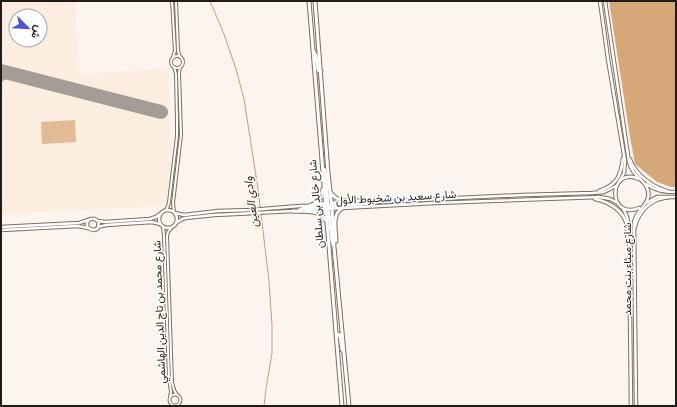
<svg xmlns="http://www.w3.org/2000/svg" width="677" height="407" font-family="Manrope,Vazirmatn,sans-serif">
<style>
.built{fill:#fbede0;fill-rule:evenodd}
.green{fill:#e1bb96}
.forest{fill:#d6a777}
.lines{fill:none;stroke-linecap:round;stroke-linejoin:round}
.stream{stroke:#cb9d6e;stroke-width:1}
.taxiway{stroke:#a49d97;stroke-width:5.5}
.runway{stroke:#a49d97;stroke-width:14}
.tertiary-casing{stroke:#7d6e5f;stroke-width:4}
.secondary-casing{stroke:#7d6e5f;stroke-width:4.5}
.primary-casing{stroke:#7d6e5f;stroke-width:5}
.tertiary{stroke:#fff;stroke-width:2}
.secondary{stroke:#fff;stroke-width:2.5}
.primary{stroke:#fff;stroke-width:3}
.labels{text-anchor:middle;stroke-width:3;stroke-linejoin:round;paint-order:stroke}
.street-label{font-size:11px;fill:#211b15;stroke:#fff}
.water-label{font-size:12px;font-style:italic;fill:#462700;stroke:#fff}
</style>
<rect width="100%" height="100%" fill="#fcf5ef"/>
<path class="built" d="M1,1H75L79,74L168,69L172,149L166,204L163,206L1,214ZM16,16H40V40H16Z"/>
<polygon class="green" points="75,120 76,142 42,144 41,122"/>
<polygon class="forest" points="609,1 676,1 676,187 671,187 657,182 635,164 630,137"/>
<g class="lines">
<polyline class="stream" points="210,1 224,34 236,69 244,99 258,189 269,281 272,325 272,353 266,389 264,406"/>
<polyline class="taxiway" points="1,79 6,75 12,74"/>
<polyline class="runway" points="1,71 161,112"/>
<g class="tertiary-casing">
<g id="tertiary">
<polyline points="172,1 175,51 173,57"/>
<polyline points="176,1 178,51 180,57"/>
<circle cx="177" cy="62" r="6"/>
<polyline points="166,210 168,206 169,202 177,136 177,121 176,74 174,67"/>
<polyline points="174,212 173,203 181,135 179,73 180,67"/>
<polyline points="163,227 164,235 169,378 171,392 170,397"/>
<polyline points="172,227 168,232 167,236 172,382 174,390 177,395"/>
<circle cx="175" cy="400" r="5.5"/>
</g>
</g>
<g class="secondary-casing">
<g id="secondary">
<polyline points="600,1 608,59 625,161 624,173 619,182"/>
<path d="M605,1L629,162C630,165 631,168 633,171C639,180 651,185 648,198C645,208 636,210 634,223L636,406"/>
<path d="M630,159C633,170 646,182 657,187C661,189 665,190 669,192"/>
<path d="M646,184C656,191 664,192 676,192"/>
<path d="M599,191C617,185 621,176 623,158"/>
<path d="M595,199C609,202 624,210 627,226C627,231 627,237 628,242"/>
<polyline points="373,202 523,195 592,193 604,192 616,186"/>
<polyline points="331,203 352,202"/>
<polyline points="646,203 657,197 676,197"/>
<polyline points="623,208 627,217 629,226 631,406"/>
<path d="M639,208C607,221 608,165 639,179"/>
<circle cx="168" cy="219" r="9"/>
<polyline points="305,210 435,203 600,197 610,199 618,203"/>
<polyline points="175,213 184,215 218,211 250,210 300,206 309,206 326,203"/>
<polyline points="98,221 105,222 150,219 156,217 160,214"/>
<polyline points="176,223 182,219 186,218 214,215 294,211"/>
<polyline points="1,227 79,223 88,220"/>
<path d="M98,227L99,222L95,219H90C87,221 86,224 88,228L93,230L97,229L98,227L106,225L152,222L160,224"/>
<path d="M635,227C637,216 646,204 657,200C661,198 665,198 669,197"/>
<polyline points="1,230 78,226 88,228"/>
</g>
</g>
<g class="primary-casing">
<g id="primary">
<polyline points="309,1 342,406"/>
<polyline points="315,1 328,173 332,209 334,247 349,406"/>
<polyline points="314,52 316,56 318,70 319,71 321,71"/>
<polyline points="324,169 326,176 328,206 330,207"/>
<path d="M331,193C338,205 359,199 371,202"/>
<polyline points="328,205 332,241 333,245"/>
<path d="M309,206C319,202 321,200 323,189"/>
<polyline points="326,209 328,206 363,204 375,202"/>
<polyline points="299,210 305,208 327,206"/>
<path d="M293,211C303,212 321,209 325,220"/>
<path d="M336,241C336,229 331,216 342,208"/>
<polyline points="337,336 338,334 340,335 342,350"/>
</g>
</g>
<use href="#tertiary" class="tertiary"/>
<use href="#secondary" class="secondary"/>
<use href="#primary" class="primary"/>
</g>
<g class="labels">
<g class="street-label">
<text transform="translate(396 197) rotate(-3)" y="4">شارع سعيد بن شخبوط الأول</text>
<text transform="translate(316 204) rotate(-95)" y="4">شارع خالِد بن سلطان</text>
<text transform="translate(627 269) rotate(-90)" y="4">شارع ميثاء بنت محمد</text>
<text transform="translate(159 312) rotate(-92)" y="4">شارع محمد بن تاج الدين الهاشمي</text>
</g>
<g class="water-label">
<text transform="translate(251 202) rotate(-97)" y="4">وادي العين</text>
</g>
</g>
<rect width="677" height="407" fill="none" stroke="#211b15" stroke-width="4"/>
<g transform="translate(28 28) rotate(114)"><circle r="19" fill="#ffffff" stroke="#a6a4a1"/>
<path d="M0-3L7 15L0 10L-7 15Z" fill="#4f55cb"/>
<text y="-6" font-size="11" font-weight="bold" text-anchor="middle" fill="#211b15">ش</text>
</g>
</svg>
